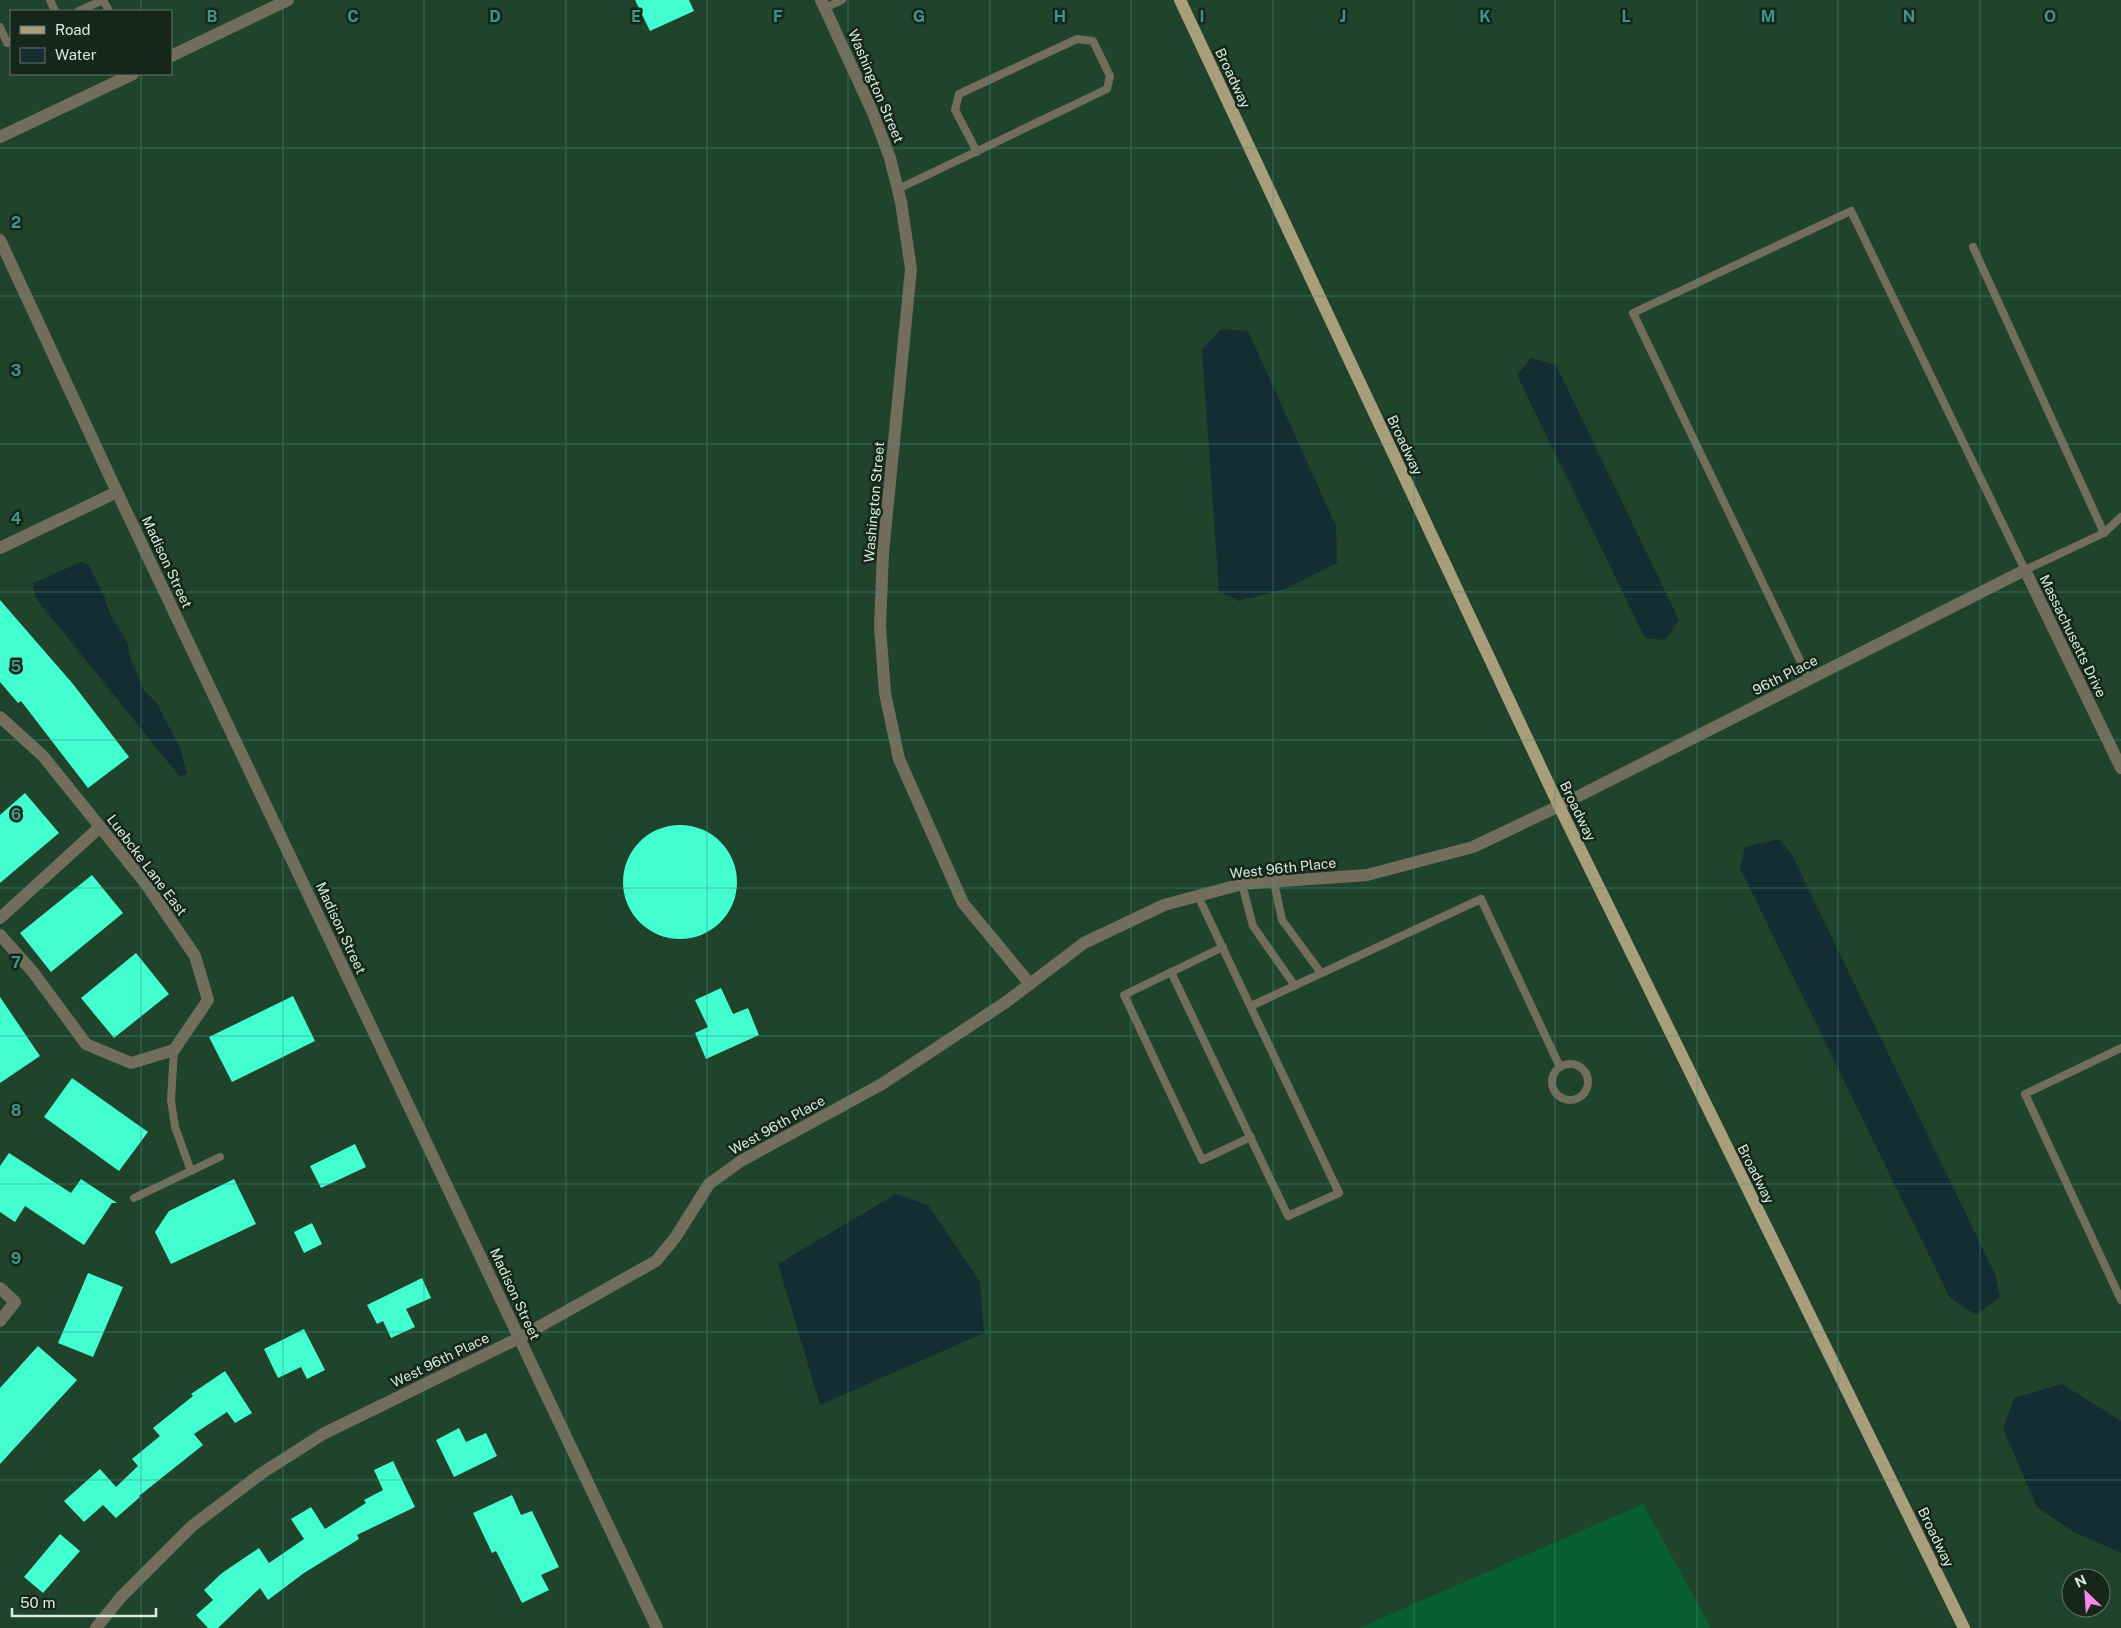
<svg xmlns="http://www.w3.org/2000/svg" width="2121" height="1628" font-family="'Public Sans',sans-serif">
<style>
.grass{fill:#086030}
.water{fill:#142d32}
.building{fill:#42fdd0}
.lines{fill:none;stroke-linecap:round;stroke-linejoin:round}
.lane{stroke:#736d5c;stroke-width:8}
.street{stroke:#736d5c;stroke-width:12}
.primary{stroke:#a99e7b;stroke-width:12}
.grid{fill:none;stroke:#41948a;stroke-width:1;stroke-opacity:0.55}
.labels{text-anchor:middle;stroke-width:5;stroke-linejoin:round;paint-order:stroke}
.street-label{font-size:14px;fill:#d8ecdc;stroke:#16261b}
.grid-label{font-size:16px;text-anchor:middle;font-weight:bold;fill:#41948a;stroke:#16261b;stroke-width:5;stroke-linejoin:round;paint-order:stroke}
</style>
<rect width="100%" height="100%" fill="#20432b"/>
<polygon class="grass" points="1643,1504 1711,1628 1359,1628"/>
<g class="water">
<polygon points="1221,329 1248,331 1336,526 1337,563 1288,588 1238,601 1219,591 1202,349"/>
<polygon points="1531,358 1556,365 1679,620 1665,640 1645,638 1517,375"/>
<polygon points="81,562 89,565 104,596 110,614 127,642 130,657 144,691 156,702 180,748 187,774 179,776 35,597 33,583"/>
<polygon points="1779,839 1791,853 1995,1274 2000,1297 1976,1315 1950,1298 1740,868 1745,847"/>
<polygon points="896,1194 928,1205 980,1282 984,1333 820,1405 778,1264"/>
<polygon points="2062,1384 2121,1421 2121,1553 2074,1532 2037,1507 2003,1429 2014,1398"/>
</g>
<g class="building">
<polygon points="635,0 689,0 694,11 650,31"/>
<polygon points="0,600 73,684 129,757 88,788 21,701 18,703 0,682"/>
<polygon points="25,793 59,833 0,883 0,815"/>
<circle cx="680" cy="882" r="57"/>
<polygon points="92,875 123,913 51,972 20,933"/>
<polygon points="136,953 169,994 114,1038 81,998"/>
<polygon points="721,988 733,1014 748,1008 759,1035 706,1059 695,1033 708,1027 695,1000"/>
<polygon points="293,996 315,1041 232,1082 209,1037"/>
<polygon points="0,997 40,1056 0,1083"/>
<polygon points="72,1078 148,1132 119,1171 44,1117"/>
<polygon points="355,1144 366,1167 321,1188 310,1166"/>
<polygon points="9,1153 71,1193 81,1179 117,1203 112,1203 84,1245 25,1206 15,1222 0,1212 0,1166"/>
<polygon points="234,1179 256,1224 171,1264 155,1232 169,1211"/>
<polygon points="312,1223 322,1244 304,1253 294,1232"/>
<polygon points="88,1273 123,1287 93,1357 58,1343"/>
<polygon points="422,1278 431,1298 406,1309 415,1327 391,1338 383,1321 377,1324 367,1305"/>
<polygon points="304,1329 325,1370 307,1379 301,1367 278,1378 264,1349"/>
<polygon points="38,1346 77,1380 0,1464 0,1388"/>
<polygon points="225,1371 252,1413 235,1423 227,1412 194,1434 203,1445 139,1496 140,1497 116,1518 103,1505 84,1522 64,1501 100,1469 116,1487 138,1466 132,1459 160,1436 153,1428 193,1396 191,1394"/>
<polygon points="459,1428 466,1442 486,1433 497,1456 454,1477 436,1440"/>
<polygon points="393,1461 415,1507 357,1535 359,1539 304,1573 268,1600 260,1588 218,1628 208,1628 196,1615 213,1600 204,1590 222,1573 259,1548 269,1563 304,1539 291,1519 311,1507 325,1529 366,1503 364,1500 383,1490 374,1470"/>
<polygon points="512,1495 521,1515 532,1511 559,1567 541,1575 549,1590 522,1603 496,1551 492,1553 473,1513"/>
<polygon points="60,1534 80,1551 43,1593 24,1577"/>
</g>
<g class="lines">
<g class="lane">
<polyline points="50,0 55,11"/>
<polyline points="825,8 842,0"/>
<polyline points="79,11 103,0 109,11"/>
<polyline points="0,27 7,43 11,41"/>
<polyline points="898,189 1107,89 1110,76 1093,41 1077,39 959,94 955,110 977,152"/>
<polyline points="1973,247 2104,533"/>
<polyline points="1809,679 1633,313 1851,211 2025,570 2104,533 2121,517"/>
<polyline points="1274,882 1282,920 1321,973"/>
<polyline points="1242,884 1253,926 1295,986"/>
<polyline points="1223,947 1124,995 1202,1160 1251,1137"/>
<polyline points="1171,972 1288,1216 1339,1193 1198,896"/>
<polyline points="1251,1006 1481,899 1560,1067"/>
<polyline points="2121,1048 2025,1094 2121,1300"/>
<polyline points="174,1050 171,1100 175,1127 191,1171"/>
<circle cx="1570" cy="1082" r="18"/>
<polyline points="134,1198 220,1157"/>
</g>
<g class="street">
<polyline points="821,0 873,113 890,158 901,202 911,269 883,553 880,626 885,693 899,759 963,903 1030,984"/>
<polyline points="171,56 288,0"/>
<polyline points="0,137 133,74"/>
<polyline points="0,240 117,492 657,1628"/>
<polyline points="0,548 117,492"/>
<polyline points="0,717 43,756 146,884 195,956 208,1000 174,1050 131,1063 86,1044 33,972 0,935"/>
<polyline points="0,918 100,827"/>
<polyline points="0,1288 15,1302 0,1321"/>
<polyline points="96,1628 121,1597 192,1526 262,1473 323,1434 519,1338 656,1261 675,1238 709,1184 741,1161 882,1084 1006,1002 1084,943 1164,905 1242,884 1367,875 1473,847 1559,806 2025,570 2121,768"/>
</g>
<polyline class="primary" points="1180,0 1559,806 1964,1628"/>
</g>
<path class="grid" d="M141,0V11M283,0V1628M424,0V1628M566,0V1628M707,0V1628M848,0V1628M990,0V1628M1131,0V1628M1273,0V1628M1414,0V1628M1555,0V1628M1697,0V1628M1838,0V1628M1980,0V1628M141,74V1628M0,148H2121M0,296H2121M0,444H2121M0,592H2121M0,740H2121M0,888H2121M0,1036H2121M0,1184H2121M0,1332H2121M0,1480H2121"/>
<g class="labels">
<g class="street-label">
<text transform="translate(1233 78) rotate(65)" y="5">Broadway</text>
<text transform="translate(876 86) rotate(67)" y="5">Washington Street</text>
<text transform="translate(1405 445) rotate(65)" y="5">Broadway</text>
<text transform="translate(874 502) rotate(-85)" y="5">Washington Street</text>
<text transform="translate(167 562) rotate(65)" y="5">Madison Street</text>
<text transform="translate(2073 636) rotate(64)" y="5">Massachusetts Drive</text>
<text transform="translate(1785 675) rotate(-27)" y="5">96th Place</text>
<text transform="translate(1578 811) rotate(64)" y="5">Broadway</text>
<text transform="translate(147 865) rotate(53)" y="5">Luebcke Lane East</text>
<text transform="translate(1283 868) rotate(-6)" y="5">West 96th Place</text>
<text transform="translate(341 928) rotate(65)" y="5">Madison Street</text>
<text transform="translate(777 1125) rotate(-29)" y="5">West 96th Place</text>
<text transform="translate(1756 1174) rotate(63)" y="5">Broadway</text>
<text transform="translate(515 1294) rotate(65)" y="5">Madison Street</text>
<text transform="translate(440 1360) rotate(-26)" y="5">West 96th Place</text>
<text transform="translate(1936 1537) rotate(64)" y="5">Broadway</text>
</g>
</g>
<g class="grid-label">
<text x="212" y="22">B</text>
<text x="353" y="22">C</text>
<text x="495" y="22">D</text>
<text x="636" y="22">E</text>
<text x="778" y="22">F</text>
<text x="919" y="22">G</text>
<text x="1060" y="22">H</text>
<text x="1202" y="22">I</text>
<text x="1343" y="22">J</text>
<text x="1485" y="22">K</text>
<text x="1626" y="22">L</text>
<text x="1768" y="22">M</text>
<text x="1909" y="22">N</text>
<text x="2050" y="22">O</text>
<text x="16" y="228">2</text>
<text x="16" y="376">3</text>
<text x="16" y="524">4</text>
<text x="16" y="672">5</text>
<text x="16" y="820">6</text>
<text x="16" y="968">7</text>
<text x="16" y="1116">8</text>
<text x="16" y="1264">9</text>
</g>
<rect x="10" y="10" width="162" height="65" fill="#16261b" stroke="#647568"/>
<rect x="20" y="26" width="25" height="8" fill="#a99e7b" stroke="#647568"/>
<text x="55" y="35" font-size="15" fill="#d8ecdc">Road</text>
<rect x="20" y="48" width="25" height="15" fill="#142d32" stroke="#647568"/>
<text x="55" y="60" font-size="15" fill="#d8ecdc">Water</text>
<g transform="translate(2086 1593) rotate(335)"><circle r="24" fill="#16261b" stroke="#647568"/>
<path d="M0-4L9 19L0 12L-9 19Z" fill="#f888e9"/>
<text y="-8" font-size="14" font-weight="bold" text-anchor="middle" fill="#d8ecdc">N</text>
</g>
<path d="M12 1608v8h144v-8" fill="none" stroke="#d8ecdc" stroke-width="2.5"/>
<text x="20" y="1608" font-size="15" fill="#d8ecdc" stroke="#16261b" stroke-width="4" paint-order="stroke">50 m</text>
</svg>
